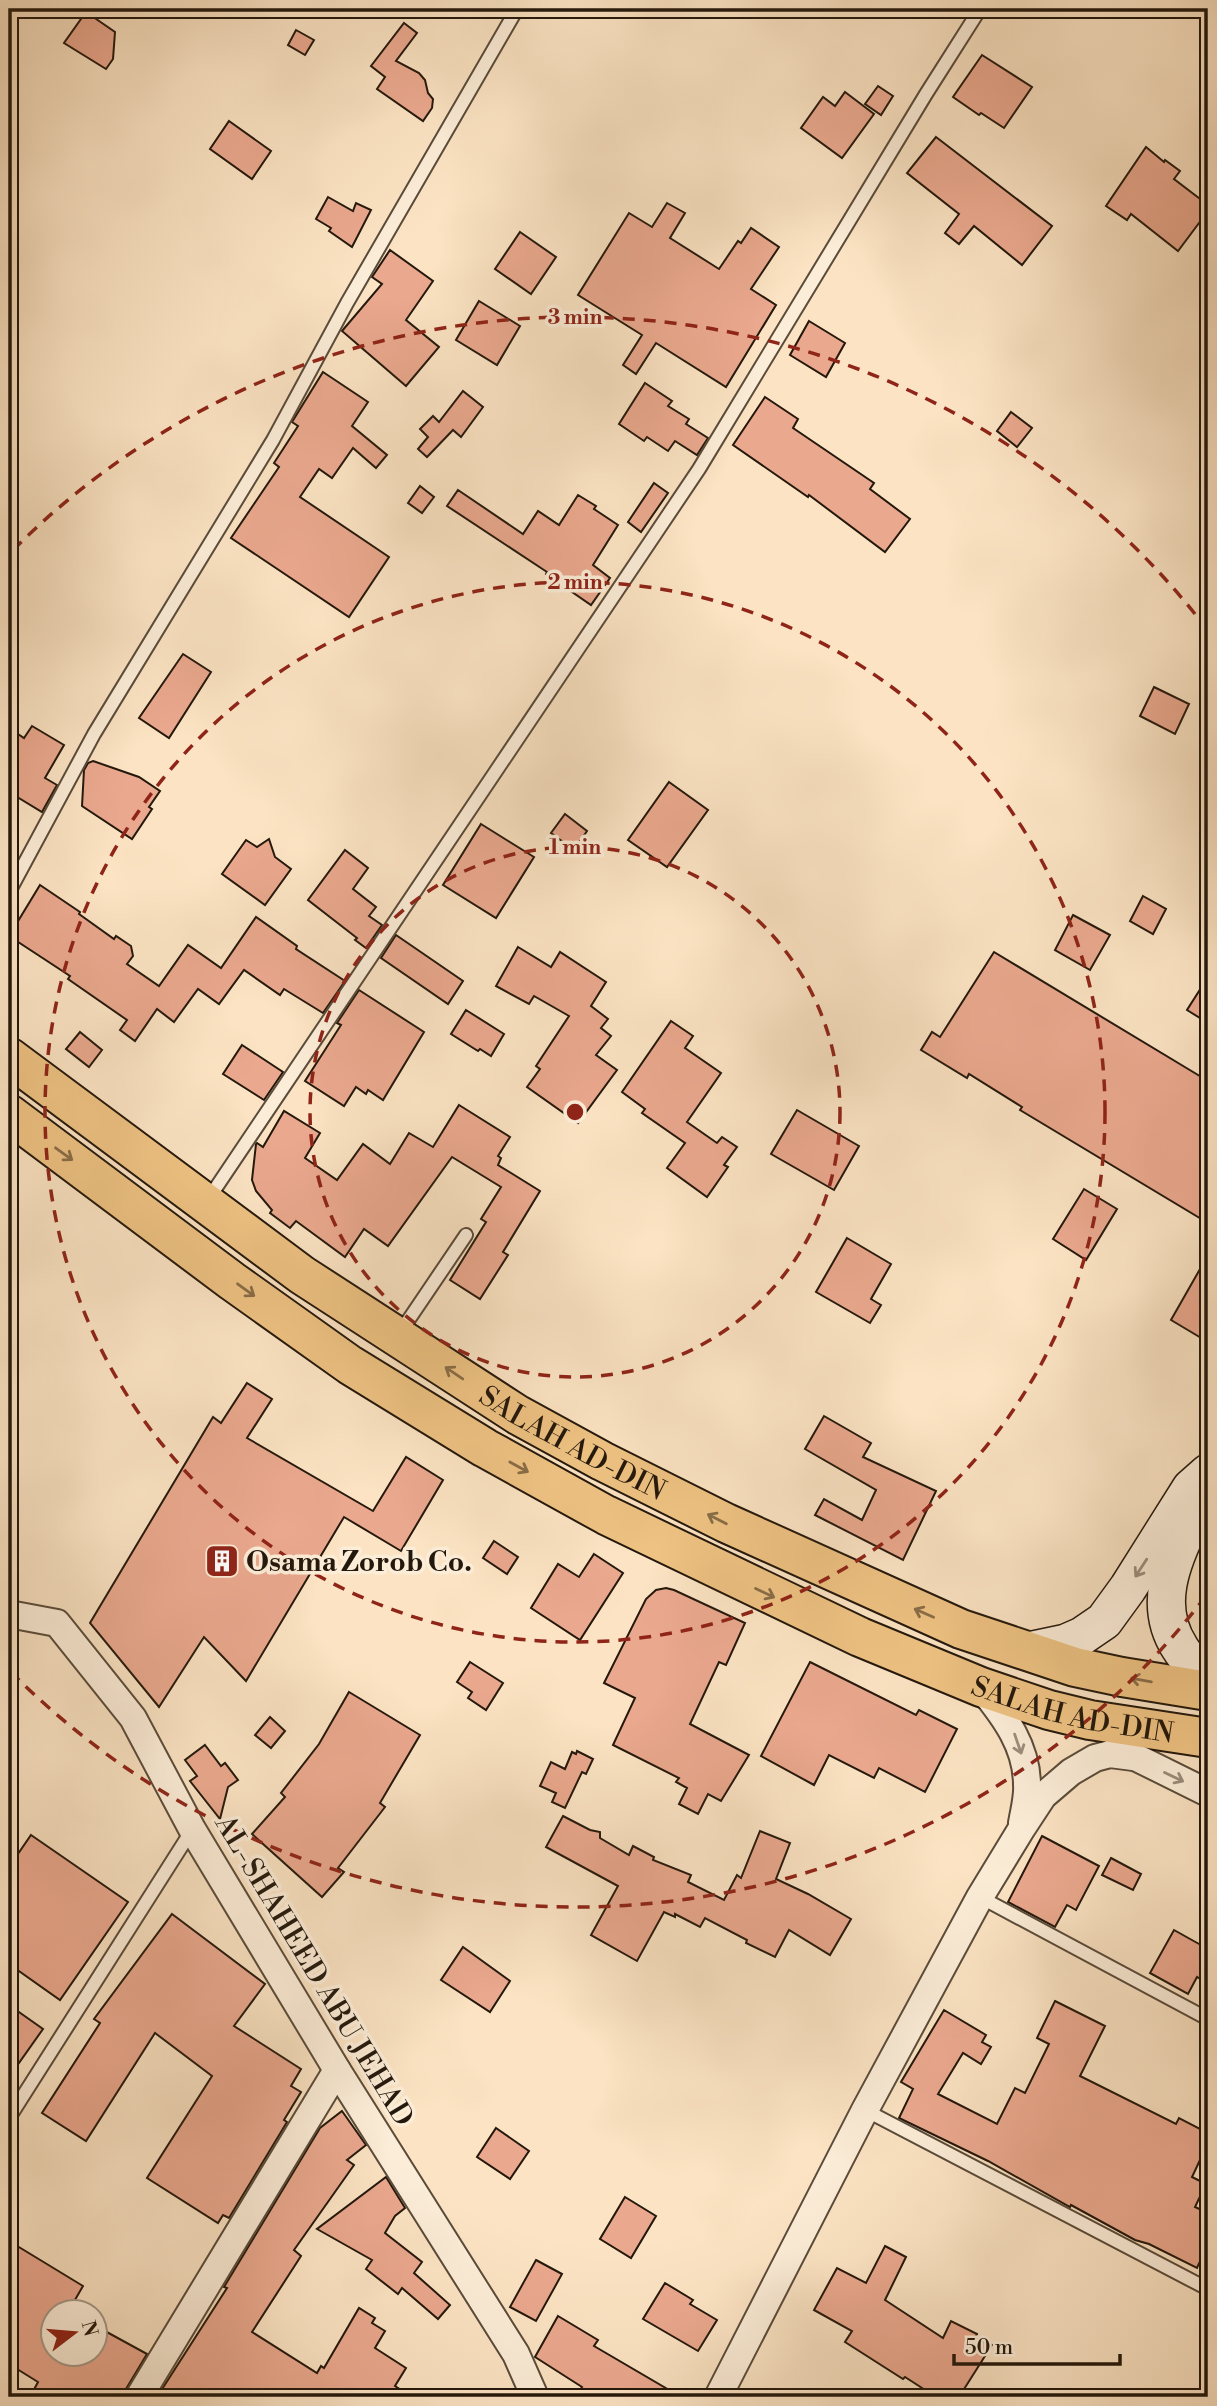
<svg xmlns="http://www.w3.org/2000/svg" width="1217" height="2406" font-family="'Libre Bodoni',serif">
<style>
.building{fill:#eaa88e;stroke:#24180c;stroke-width:2}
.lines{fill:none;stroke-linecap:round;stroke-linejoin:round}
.lane-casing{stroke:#5a4b3a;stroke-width:16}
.street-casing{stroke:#5a4b3a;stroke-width:30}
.secondary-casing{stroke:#24180c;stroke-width:40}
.highway-casing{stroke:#24180c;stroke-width:42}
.lane{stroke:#fcedd8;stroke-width:12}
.street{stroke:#fcedd8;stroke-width:26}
.secondary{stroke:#fcedd8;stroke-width:37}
.highway{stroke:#eec282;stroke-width:38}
.oneway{stroke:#896d47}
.oneway2{stroke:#9b8d7c}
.ring{fill:none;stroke:#8f2418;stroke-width:3.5;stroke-dasharray:12 9}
.labels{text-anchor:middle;stroke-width:7;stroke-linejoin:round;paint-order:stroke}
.street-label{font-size:28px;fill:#24180c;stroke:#fcedd8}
.poi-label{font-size:28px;font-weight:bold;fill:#24180c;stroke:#fcedd8;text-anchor:start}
.centre{fill:#8f2418;stroke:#fcedd8;stroke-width:3.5}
.ring-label{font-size:21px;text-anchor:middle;font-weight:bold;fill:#8f2418;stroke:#fcedd8;stroke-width:7;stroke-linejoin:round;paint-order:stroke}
</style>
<rect width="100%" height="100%" fill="#fbe3c3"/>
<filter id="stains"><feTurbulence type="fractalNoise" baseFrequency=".00286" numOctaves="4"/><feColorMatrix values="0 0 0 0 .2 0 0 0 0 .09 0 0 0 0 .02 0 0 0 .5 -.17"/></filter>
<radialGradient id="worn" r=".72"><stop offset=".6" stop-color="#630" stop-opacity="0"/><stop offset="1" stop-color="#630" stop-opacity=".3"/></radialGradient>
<g class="building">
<polygon points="86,12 115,32 113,59 106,69 64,43"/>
<polygon points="404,23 417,33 396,61 419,73 425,80 428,93 433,99 432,108 423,121 377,89 385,77 371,66"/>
<polygon points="296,30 314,40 305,55 288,45"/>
<polygon points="982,55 1032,87 1004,128 981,113 979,115 953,97"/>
<polygon points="878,86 893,96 881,115 865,104"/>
<polygon points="845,92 874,114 842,158 801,128 823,97 835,106"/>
<polygon points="229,121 271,151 252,179 210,149"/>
<polygon points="936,137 1052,226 1022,265 974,226 959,244 945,233 959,214 907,173"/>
<polygon points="1146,147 1164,162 1165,160 1180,171 1174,179 1208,205 1208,211 1178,251 1131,214 1127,220 1106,206"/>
<polygon points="328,197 353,211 356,203 371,210 352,247 329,231 331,228 316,219"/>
<polygon points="667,203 685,213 670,238 719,269 738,241 741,243 751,228 779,247 751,289 776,305 726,387 656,343 636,374 623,365 642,335 578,295 629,213 652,227"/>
<polygon points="520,232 556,257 531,294 495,269"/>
<polygon points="390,250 433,281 406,320 439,347 406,386 342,331 382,284 372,277"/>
<polygon points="479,301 520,326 497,365 456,340"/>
<polygon points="809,321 845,343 826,377 790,355"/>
<polygon points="323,372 368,402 352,426 387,455 376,468 353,448 332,478 319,469 300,497 389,557 349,617 231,538 279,467 274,463 298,426 292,422"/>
<polygon points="645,383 672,401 668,406 689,419 686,424 708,438 697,455 675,441 668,451 647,437 644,441 619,424"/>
<polygon points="463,391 483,407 461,437 453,430 427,457 418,449 428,437 420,429 433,416 439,422"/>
<polygon points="765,397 798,419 793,428 874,483 870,489 910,519 885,552 809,495 808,497 733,445"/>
<polygon points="1011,412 1032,428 1017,447 997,431"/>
<polygon points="654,483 668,493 641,532 628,522"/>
<polygon points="420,486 434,497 422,513 408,503"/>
<polygon points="458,490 523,534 538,511 559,525 578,495 596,506 594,509 618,525 593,565 610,578 591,605 546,574 547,572 447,506"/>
<polygon points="183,654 211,672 169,738 139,718"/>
<polygon points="1154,687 1189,704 1175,734 1140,716"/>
<polygon points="32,726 64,745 45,778 57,785 42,812 9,792 9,728 24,738"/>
<polygon points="93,761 139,777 160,791 149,807 152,809 132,839 82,806 84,770 88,763"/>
<polygon points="669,782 708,810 667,867 628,840"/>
<polygon points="565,814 587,831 574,850 551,833"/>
<polygon points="481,824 534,857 496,918 443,885"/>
<polygon points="269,839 275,857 291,869 265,905 222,874 246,840 257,847"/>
<polygon points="345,850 368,868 353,889 376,907 369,916 382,925 366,948 355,940 357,938 308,900"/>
<polygon points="40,885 80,912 79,914 114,939 116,936 131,946 133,956 127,964 159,986 188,945 221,968 256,917 297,946 296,949 345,981 323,1013 284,989 280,995 244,970 219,1004 198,989 174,1022 157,1009 135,1041 120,1030 127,1020 68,979 70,976 9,936"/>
<polygon points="1143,896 1166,909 1153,934 1130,921"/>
<polygon points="1073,915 1110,935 1090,970 1055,950"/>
<polygon points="396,935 463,981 448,1004 381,958"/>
<polygon points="518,947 551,967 560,952 606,982 591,1006 608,1019 601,1028 611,1036 596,1055 617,1070 578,1123 527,1087 540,1069 536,1066 569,1016 534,996 529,1004 496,986"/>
<polygon points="994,952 1208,1081 1208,1223 1020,1110 1022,1107 969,1074 967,1078 921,1050 932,1032 940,1037"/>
<polygon points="1208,977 1208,1023 1187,1010"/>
<polygon points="359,990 424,1032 383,1100 368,1090 366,1094 356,1087 344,1106 305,1081 341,1025 337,1023"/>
<polygon points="466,1010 504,1034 491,1056 480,1049 478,1051 451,1034"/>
<polygon points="671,1021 693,1036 685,1048 721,1073 687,1122 717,1143 722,1137 737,1147 724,1165 728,1167 707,1197 667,1168 685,1143 642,1113 645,1109 622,1092"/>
<polygon points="80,1032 102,1050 89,1067 66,1049"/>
<polygon points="242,1045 283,1072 264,1100 223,1074"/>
<polygon points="459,1105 510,1137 498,1156 501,1158 498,1165 540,1191 503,1252 508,1255 480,1299 450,1280 486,1222 481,1219 501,1187 452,1157 388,1246 364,1229 345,1257 296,1221 290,1228 270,1213 272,1210 256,1191 252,1180 256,1144 257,1143 263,1147 284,1111 320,1133 305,1158 337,1180 363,1144 390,1164 409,1133 433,1147"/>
<polygon points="797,1110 859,1146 834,1190 771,1154"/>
<polygon points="1084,1189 1117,1209 1086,1260 1053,1239"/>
<polygon points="847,1238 891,1264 871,1299 881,1305 870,1323 816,1292"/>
<polygon points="1208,1255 1208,1342 1171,1320"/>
<polygon points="247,1383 272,1399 247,1438 373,1511 406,1457 443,1480 401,1551 344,1517 246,1681 204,1637 159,1707 90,1623 213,1417 221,1423"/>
<polygon points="824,1416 871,1443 863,1457 936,1491 903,1560 815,1515 824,1499 862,1520 876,1490 805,1449"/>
<polygon points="494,1541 518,1557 507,1574 483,1558"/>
<polygon points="594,1554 623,1573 580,1640 531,1608 558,1564 579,1577"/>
<polygon points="666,1588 674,1590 745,1623 726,1665 719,1662 690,1724 749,1755 721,1801 708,1794 698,1814 679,1804 687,1788 676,1782 679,1778 613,1745 635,1698 604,1683 646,1599 656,1590"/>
<polygon points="470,1662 503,1683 486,1710 468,1698 472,1692 457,1682"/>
<polygon points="810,1662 916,1715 919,1710 957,1729 925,1792 879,1768 874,1778 829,1755 814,1785 761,1756"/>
<polygon points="349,1692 420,1735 380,1803 385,1807 338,1868 344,1872 322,1897 252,1834 285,1797 281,1793 319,1744"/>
<polygon points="270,1717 285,1731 271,1748 255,1735"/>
<polygon points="205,1745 221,1766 225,1763 238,1780 228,1787 220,1819 190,1781 197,1776 185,1760"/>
<polygon points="577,1751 593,1759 586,1774 582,1772 565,1808 552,1802 556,1793 540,1786 551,1762 565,1769 572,1752 576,1754"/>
<polygon points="563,1816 590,1830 600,1832 600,1838 629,1855 633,1846 654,1857 653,1860 691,1875 688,1882 724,1900 737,1875 741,1878 760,1831 790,1843 776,1879 808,1894 851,1919 830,1955 789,1930 775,1957 746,1943 747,1940 705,1918 700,1927 675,1914 675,1917 664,1912 637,1961 591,1935 618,1886 546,1847"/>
<polygon points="31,1835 128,1902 60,2000 9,1964 9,1867"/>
<polygon points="1042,1836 1099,1866 1076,1910 1067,1905 1055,1927 1008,1902"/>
<polygon points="1111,1858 1141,1874 1133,1890 1102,1875"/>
<polygon points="172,1914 265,1984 234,2026 301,2069 291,2086 301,2092 284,2120 287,2122 229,2218 223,2215 218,2223 147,2178 212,2076 155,2033 86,2141 42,2113 100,2023 94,2019"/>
<polygon points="1174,1930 1208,1949 1208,1984 1197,1977 1188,1994 1150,1973"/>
<polygon points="463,1947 510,1981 490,2012 441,1980"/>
<polygon points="1055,2001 1105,2026 1080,2076 1176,2124 1179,2118 1208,2133 1208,2143 1192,2177 1206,2184 1195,2207 1208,2213 1208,2244 1197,2268 1149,2244 1135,2240 1071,2205 1070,2207 988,2161 899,2118 913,2089 901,2082 944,2010 986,2035 982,2042 991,2047 981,2064 963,2053 938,2094 997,2124 1015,2088 1025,2093 1049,2044 1037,2038"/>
<polygon points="9,2005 43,2029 9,2077"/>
<polygon points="342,2111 366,2145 347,2160 354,2165 294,2250 301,2256 252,2332 317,2373 321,2366 324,2368 359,2308 375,2318 372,2323 385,2331 375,2348 406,2368 395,2386 412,2397 157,2397 227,2288 224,2287 320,2128"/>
<polygon points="496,2128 529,2151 510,2179 477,2157"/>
<polygon points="386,2177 405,2208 395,2216 385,2233 422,2262 414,2273 450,2305 438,2319 402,2288 398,2294 366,2269 372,2260 317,2229"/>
<polygon points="625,2197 656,2216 631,2258 600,2239"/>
<polygon points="9,2241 83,2286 68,2312 52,2312 52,2354 94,2354 94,2325 147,2354 126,2389 123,2397 30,2397 38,2382 9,2364"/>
<polygon points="885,2246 906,2257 885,2300 943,2338 951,2321 977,2334 975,2338 992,2345 959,2397 936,2397 905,2377 903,2379 845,2342 852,2331 814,2310 837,2268 866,2283"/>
<polygon points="536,2260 562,2274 536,2321 510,2307"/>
<polygon points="665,2283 693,2300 690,2304 717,2320 698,2351 643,2319"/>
<polygon points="558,2316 598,2340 594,2346 681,2397 576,2397 582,2387 535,2357"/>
</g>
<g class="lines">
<g class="lane-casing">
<g id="lane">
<polyline points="9,892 94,734 273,440 347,303 517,9"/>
<polyline points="207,1201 699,469 926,94 980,9"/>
<polyline points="399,1334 466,1235"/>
<polyline points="980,1897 1208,2019"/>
<polyline points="865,2110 1208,2289"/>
<polyline points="9,2118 192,1830"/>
</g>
</g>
<g class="street-casing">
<g id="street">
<polyline points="9,1614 57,1623 133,1718 192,1829 337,2070 516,2354 535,2397"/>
<path d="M982,1689C1005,1717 1027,1747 1027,1785C1028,1797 1024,1811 1022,1823"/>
<polyline points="1117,1748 1208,1793"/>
<polyline points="139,2397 337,2070"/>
<polyline points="718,2397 865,2110 980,1897 1022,1828 1043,1796 1071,1772 1095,1758 1110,1754 1133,1757"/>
</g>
</g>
<g class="secondary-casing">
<g id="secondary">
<path d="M1191,1522C1171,1562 1153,1607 1180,1648C1187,1660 1199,1671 1208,1682"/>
<polyline points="1028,1651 1066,1643 1082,1636 1104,1621 1128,1588 1191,1488 1208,1473"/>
</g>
</g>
<g class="highway-casing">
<g id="highway">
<path id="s1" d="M9,1057L302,1275L518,1415L602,1461L726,1523L961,1629L1075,1667L1122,1677L1208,1691"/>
<path id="s2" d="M9,1114L232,1281L350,1365L485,1448L606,1515L860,1637L981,1687L1049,1710L1090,1720L1208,1738"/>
</g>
</g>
<use href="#lane" class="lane"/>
<use href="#street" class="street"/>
<use href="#secondary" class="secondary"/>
<use href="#highway" class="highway"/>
</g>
<defs><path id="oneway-shaft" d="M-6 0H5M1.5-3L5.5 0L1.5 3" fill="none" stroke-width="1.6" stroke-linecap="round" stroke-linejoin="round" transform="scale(1.75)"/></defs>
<g class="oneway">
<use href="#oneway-shaft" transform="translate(64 1154) rotate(36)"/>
<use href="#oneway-shaft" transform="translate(246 1290) rotate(36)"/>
<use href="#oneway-shaft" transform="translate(454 1373) rotate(-146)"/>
<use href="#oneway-shaft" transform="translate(519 1467) rotate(29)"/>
<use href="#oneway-shaft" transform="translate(717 1519) rotate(-153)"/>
<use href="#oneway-shaft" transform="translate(765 1593) rotate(26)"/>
<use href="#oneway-shaft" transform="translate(924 1613) rotate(-156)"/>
<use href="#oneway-shaft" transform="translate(1141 1680) rotate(-170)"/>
</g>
<g class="oneway2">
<use href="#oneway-shaft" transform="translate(1141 1568) rotate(123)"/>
<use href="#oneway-shaft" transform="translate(1018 1744) rotate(71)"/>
<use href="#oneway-shaft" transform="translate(1174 1777) rotate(26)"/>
</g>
<g class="ring">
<circle cx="575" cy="1112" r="265"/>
<circle cx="575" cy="1112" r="530"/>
<path d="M1206 1596A795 795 0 0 1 13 1674M13 550A795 795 0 0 1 1206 628"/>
</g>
<defs>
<g id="building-square" transform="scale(1.75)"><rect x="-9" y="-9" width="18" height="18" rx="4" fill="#8f2418" stroke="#fcedd8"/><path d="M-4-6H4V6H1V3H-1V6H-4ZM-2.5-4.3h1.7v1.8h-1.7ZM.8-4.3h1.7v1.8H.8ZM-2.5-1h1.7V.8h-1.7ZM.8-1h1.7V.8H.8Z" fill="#fff"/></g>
</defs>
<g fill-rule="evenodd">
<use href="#building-square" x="222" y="1561"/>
</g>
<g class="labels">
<g class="street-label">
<text dy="10" stroke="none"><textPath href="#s1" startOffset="684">SALAH AD-DIN</textPath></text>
<text dy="10" stroke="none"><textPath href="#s2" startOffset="1228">SALAH AD-DIN</textPath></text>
<text transform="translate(315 1970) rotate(59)" y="10">AL-SHAHEED ABU JEHAD</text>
</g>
<g class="poi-label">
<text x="246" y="1571">Osama Zorob Co.</text>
</g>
</g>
<circle cx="575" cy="1112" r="10" class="centre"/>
<g class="ring-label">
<text x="575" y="324">3 min</text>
<text x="575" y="589">2 min</text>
<text x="575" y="854">1 min</text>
</g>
<rect width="1217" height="2406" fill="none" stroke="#fbe3c3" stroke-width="35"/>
<rect x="10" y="10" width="1196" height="2385" fill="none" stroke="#24180c" stroke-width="3.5"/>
<rect x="18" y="18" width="1182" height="2371" fill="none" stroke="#24180c" stroke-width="2"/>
<g transform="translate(74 2333) rotate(74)"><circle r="33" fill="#fcedd8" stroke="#a69886" stroke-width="2"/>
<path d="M0-5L12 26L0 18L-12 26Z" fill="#8f2418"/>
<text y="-10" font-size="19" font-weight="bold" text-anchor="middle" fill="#24180c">N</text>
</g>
<path d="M954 2354v10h166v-10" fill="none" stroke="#24180c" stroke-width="3.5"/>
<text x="965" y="2354" font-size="21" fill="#24180c" stroke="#fcedd8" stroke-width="5" paint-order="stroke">50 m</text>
<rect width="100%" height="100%" filter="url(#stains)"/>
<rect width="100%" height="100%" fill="url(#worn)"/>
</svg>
